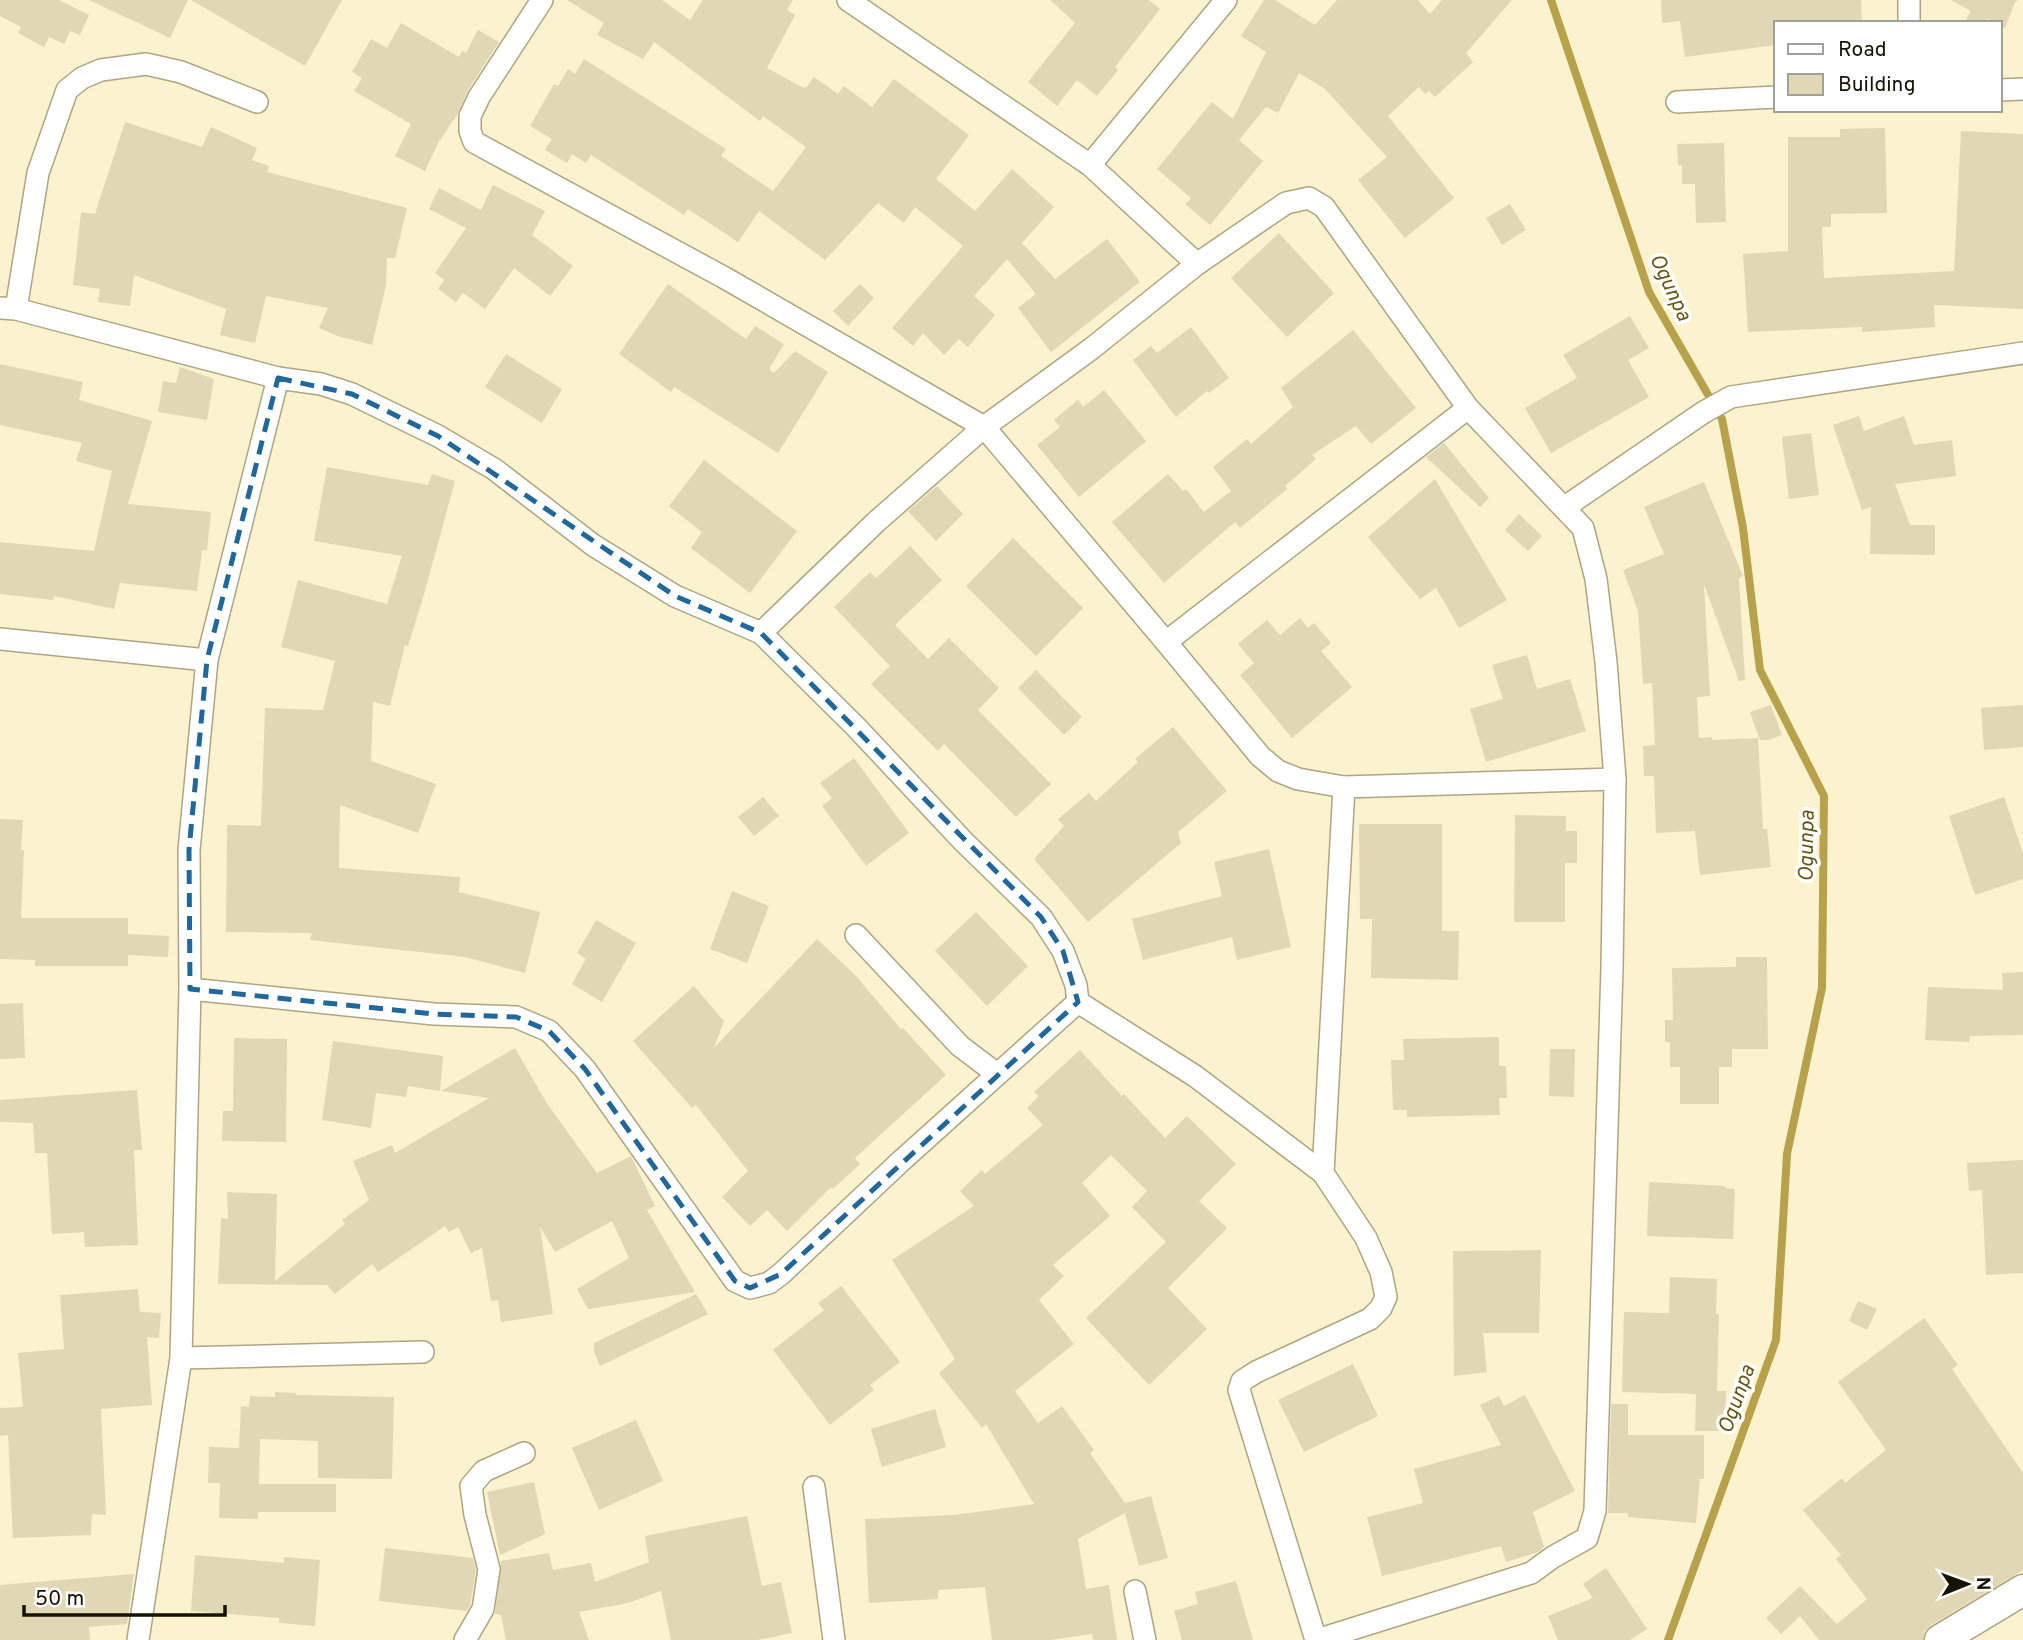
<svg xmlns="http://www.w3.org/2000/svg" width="2023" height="1640" font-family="Overpass,sans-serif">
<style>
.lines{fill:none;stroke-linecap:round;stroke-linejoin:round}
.stream{stroke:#b8a14b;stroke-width:8}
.building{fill:#e0d7b4}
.street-casing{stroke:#aea584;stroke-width:24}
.secondary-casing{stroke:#aea584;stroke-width:33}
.street{stroke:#fff;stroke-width:21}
.secondary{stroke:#fff;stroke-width:30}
.marked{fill:none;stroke:#20689c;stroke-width:5;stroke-dasharray:14 9;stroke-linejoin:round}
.labels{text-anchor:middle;stroke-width:7;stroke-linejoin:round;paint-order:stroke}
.water-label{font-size:21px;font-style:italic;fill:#665614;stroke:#fff}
</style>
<rect width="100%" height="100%" fill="#fbf2ce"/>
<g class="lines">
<polyline class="stream" points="1551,0 1649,292 1722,419 1743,528 1760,670 1824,796 1822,988 1787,1154 1776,1340 1668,1640"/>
</g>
<g class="building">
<polygon points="0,0 59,0 89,15 80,35 70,31 64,44 49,37 44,47 18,33 21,27 0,16"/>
<polygon points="89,0 188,0 170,38"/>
<polygon points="191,0 342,0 305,66"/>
<polygon points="567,0 662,0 690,20 703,0 793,0 787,10 795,15 767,68 802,87 806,88 814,77 838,94 844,86 872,107 894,79 969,135 936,179 975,211 1012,169 1054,207 1022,243 1055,279 1107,239 1140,282 1051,352 1018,308 1036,294 1007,259 974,296 995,315 968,347 959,339 944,355 923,333 913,346 892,328 963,246 915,207 904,223 878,203 825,260 759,211 738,242 688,209 684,215 591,155 586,163 572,154 567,163 545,150 552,139 530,126 554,84 558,86 568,69 575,74 584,59 726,149 721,156 773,191 806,147 763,116 760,121 654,42 643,59 597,35 604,23"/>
<polygon points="1050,0 1149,0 1160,9 1115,67 1118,70 1097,96 1077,80 1057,106 1028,82 1075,23"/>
<polygon points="1264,0 1275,0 1315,25 1337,0 1418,0 1430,14 1442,0 1512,0 1466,53 1473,62 1435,97 1429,91 1425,94 1419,87 1388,116 1454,198 1405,238 1358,180 1387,157 1325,89 1299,73 1278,113 1266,107 1239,140 1263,161 1210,225 1185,204 1191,198 1157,169 1212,102 1233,119 1266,52 1241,36"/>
<polygon points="1661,0 1861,0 1862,23 1776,23 1776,45 1685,57 1680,21 1662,23"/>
<polygon points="1951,0 2018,0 2015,2 2005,28 2000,26 2000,23 1988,19 1983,23 1964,23 1971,11"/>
<polygon points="401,23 459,57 462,51 466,53 478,30 499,42 468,90 457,115 438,143 425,171 395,156 411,124 354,91 362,78 352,72 371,39 387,48"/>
<polygon points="125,122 202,147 211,127 257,148 252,160 269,166 267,172 407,208 395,258 387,258 386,285 372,345 338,336 319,328 328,308 266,296 255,343 220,335 226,309 134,275 130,306 98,302 100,289 73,285 81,212 95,214"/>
<polygon points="1885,128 1887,213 1831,214 1831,227 1822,227 1824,278 1954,271 1961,131 2023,134 2023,309 1934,305 1935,327 1862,332 1862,327 1748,332 1743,254 1788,251 1788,137 1840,137 1840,129"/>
<polygon points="1724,143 1726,222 1696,223 1695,184 1682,184 1682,165 1678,165 1677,144"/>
<polygon points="493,185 545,211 532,235 573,266 550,296 514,268 485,309 463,293 456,302 438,289 444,280 435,273 466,228 429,209 439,188 481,210"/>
<polygon points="1510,204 1526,230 1502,245 1486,218"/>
<polygon points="1279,233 1334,293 1287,337 1231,278"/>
<polygon points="668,284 746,339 755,326 784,344 769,369 774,373 795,351 828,372 778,453 674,387 671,392 619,354"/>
<polygon points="860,284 874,298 848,326 833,311"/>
<polygon points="1630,316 1649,348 1628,360 1649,397 1551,453 1525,408 1577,378 1563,355"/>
<polygon points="1191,327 1229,378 1209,393 1207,391 1176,417 1133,360 1151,346 1157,353"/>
<polygon points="1353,330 1416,408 1371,444 1356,426 1312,455 1316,459 1285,486 1287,489 1240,528 1235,522 1164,583 1112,522 1168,474 1183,491 1186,489 1204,512 1231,491 1213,467 1247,439 1251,444 1293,407 1281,388"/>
<polygon points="506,354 562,389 542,423 485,387"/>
<polygon points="0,364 83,382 79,400 152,421 128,504 211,512 207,550 202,550 197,591 120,583 114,609 54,596 53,600 0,594 0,542 94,551 112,471 76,461 82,443 0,425"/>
<polygon points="180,367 214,379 207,420 158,412 163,381 176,383"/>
<polygon points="1104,390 1146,441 1079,497 1037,445 1060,427 1054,420 1078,400 1083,407"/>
<polygon points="1859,416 1864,431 1904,416 1914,445 1952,440 1956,476 1895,484 1910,525 1935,525 1935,555 1870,554 1871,507 1862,510 1833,425"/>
<polygon points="1811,433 1819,495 1789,499 1782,437"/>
<polygon points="1444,443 1489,498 1480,507 1426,457"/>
<polygon points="704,460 797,531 750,593 691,548 702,532 669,506"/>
<polygon points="327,467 428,485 432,474 455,481 423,598 408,646 405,645 390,706 373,702 371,761 436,784 418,833 340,805 339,868 460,877 459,892 540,912 525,973 465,957 310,940 312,933 226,932 227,825 261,826 265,708 323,710 335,661 281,647 298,580 387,604 402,556 314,541"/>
<polygon points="1435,479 1507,600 1459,628 1436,588 1420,599 1368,537"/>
<polygon points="1704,482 1743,576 1739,578 1745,680 1739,681 1704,584 1710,696 1697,697 1699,738 1712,737 1712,740 1758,738 1763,829 1767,829 1771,867 1700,875 1695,831 1656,833 1654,776 1644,776 1643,746 1655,745 1652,683 1643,684 1638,611 1623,570 1664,554 1644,507"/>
<polygon points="937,486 963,514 936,541 908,511"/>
<polygon points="1519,514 1542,536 1528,551 1505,530"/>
<polygon points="1013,538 1083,608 1036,656 966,586"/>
<polygon points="910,546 942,580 895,625 928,659 949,638 999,688 978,710 1051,784 1016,817 944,744 938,751 871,684 890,666 834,607 870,572 876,578"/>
<polygon points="1300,618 1308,628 1314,623 1331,643 1321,651 1352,687 1292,738 1240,675 1254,663 1238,644 1267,620 1280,635"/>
<polygon points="1527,655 1537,689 1570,679 1586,731 1486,762 1470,709 1503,699 1492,665"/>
<polygon points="1036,670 1082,717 1064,735 1018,688"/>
<polygon points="1771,705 1782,735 1769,740 1760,740 1750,712"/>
<polygon points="2023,705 2023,747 1984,750 1981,708"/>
<polygon points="1173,727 1227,791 1178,832 1181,843 1088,922 1034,859 1064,826 1058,819 1089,793 1096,801 1138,762 1135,759"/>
<polygon points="854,758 909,833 866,866 822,806 832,798 820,783"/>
<polygon points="763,797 779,816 754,836 738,817"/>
<polygon points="2004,797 2023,854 2023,879 1975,895 1949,816"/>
<polygon points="1515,815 1566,816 1566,831 1577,831 1577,863 1565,863 1565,922 1514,922"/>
<polygon points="0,819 23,820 21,850 24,850 21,918 128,918 128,934 169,936 168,957 128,955 128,966 35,966 35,960 0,959"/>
<polygon points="1359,824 1442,824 1442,931 1459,931 1458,980 1371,978 1372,919 1360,919"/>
<polygon points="1269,849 1291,947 1237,960 1232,937 1143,960 1132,919 1222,896 1214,862"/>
<polygon points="732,891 769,906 747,963 710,949"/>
<polygon points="976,912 1028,966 987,1006 935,951"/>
<polygon points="596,920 636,943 602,1002 572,984 586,959 577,953"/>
<polygon points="817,939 855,975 901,1029 903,1028 946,1075 855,1158 860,1164 833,1189 831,1187 787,1231 767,1210 750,1226 722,1197 748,1171 696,1105 692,1108 633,1041 694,986 724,1021 714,1048"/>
<polygon points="1736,957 1767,957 1768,1049 1732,1049 1732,1067 1719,1067 1719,1104 1680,1104 1680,1067 1670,1067 1670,1042 1665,1042 1665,1020 1673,1020 1672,968 1736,967"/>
<polygon points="2023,972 2023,1035 1970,1036 1969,1042 1925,1040 1928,987 2003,990 2002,973"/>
<polygon points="23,1003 25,1058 0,1059 0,1004"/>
<polygon points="1499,1037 1499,1066 1506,1066 1507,1098 1499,1098 1500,1115 1407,1117 1407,1110 1393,1110 1391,1060 1404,1060 1403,1039"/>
<polygon points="234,1038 287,1039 286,1142 222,1141 223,1111 233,1111"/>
<polygon points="333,1041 443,1056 440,1091 408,1086 406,1097 376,1093 371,1128 322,1120"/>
<polygon points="515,1048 546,1102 597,1173 631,1156 655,1206 647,1210 695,1292 588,1309 577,1289 629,1258 612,1221 555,1252 540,1227 553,1314 501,1322 498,1300 491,1301 482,1248 471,1253 458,1227 449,1232 445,1226 378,1272 372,1264 335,1294 327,1285 218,1284 221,1218 228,1219 227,1192 277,1194 275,1281 345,1224 342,1220 369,1200 353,1161 392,1145 395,1153 489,1098 441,1091"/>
<polygon points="1550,1049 1575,1049 1574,1097 1549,1096"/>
<polygon points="1080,1050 1122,1096 1124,1094 1165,1138 1187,1116 1236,1164 1199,1201 1227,1228 1168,1288 1207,1329 1149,1385 1086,1318 1166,1242 1132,1207 1147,1191 1111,1155 1082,1183 1110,1216 1053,1265 1064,1276 1039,1300 1074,1344 1015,1391 1038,1423 1062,1406 1094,1450 1090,1453 1125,1503 1151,1496 1168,1558 1139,1566 1125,1513 1078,1539 1086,1589 1109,1585 1117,1640 1093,1640 1092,1634 1050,1640 992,1640 985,1587 938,1590 938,1599 869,1603 865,1519 954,1515 1034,1504 986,1424 982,1428 939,1373 955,1359 892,1260 974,1206 960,1191 982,1170 985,1174 1043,1125 1027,1108 1039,1096 1034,1092"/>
<polygon points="137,1090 142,1150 134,1150 138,1245 85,1247 84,1232 52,1234 47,1153 35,1153 33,1123 0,1122 0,1100"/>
<polygon points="2023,1160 2023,1273 1986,1275 1982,1190 1969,1191 1967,1163"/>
<polygon points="1649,1182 1725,1186 1725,1188 1735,1189 1733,1239 1647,1236"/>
<polygon points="1541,1250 1539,1333 1483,1333 1487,1372 1454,1376 1453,1251"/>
<polygon points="1670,1277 1717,1279 1716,1314 1719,1314 1717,1391 1726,1391 1725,1431 1695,1431 1696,1394 1622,1392 1624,1312 1669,1313"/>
<polygon points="841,1286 900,1362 870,1385 874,1390 830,1425 773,1350 824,1310 818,1303"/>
<polygon points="138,1289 140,1312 161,1313 159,1338 147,1337 152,1405 101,1409 106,1515 92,1514 91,1535 13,1538 8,1435 0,1436 0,1408 23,1407 18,1353 64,1349 60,1295"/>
<polygon points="696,1294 708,1314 600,1366 594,1352 594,1343"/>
<polygon points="1858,1301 1877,1309 1867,1330 1849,1321"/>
<polygon points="1924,1318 1958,1365 1952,1369 2023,1473 2023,1570 1931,1625 1925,1631 1923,1640 1819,1640 1800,1616 1781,1634 1766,1618 1800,1586 1837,1624 1867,1599 1836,1559 1841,1555 1803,1510 1842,1478 1845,1483 1886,1450 1838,1382"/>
<polygon points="1353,1364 1378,1416 1304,1452 1278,1400"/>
<polygon points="275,1392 296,1393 296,1395 394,1397 392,1479 318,1478 318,1441 260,1439 259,1484 336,1484 336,1512 258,1512 258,1519 219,1518 220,1483 208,1483 209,1447 239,1448 241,1406 249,1407 250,1396 275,1397"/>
<polygon points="1525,1395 1575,1491 1533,1512 1544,1547 1538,1552 1506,1562 1501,1546 1382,1576 1367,1517 1423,1503 1414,1469 1501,1445 1480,1405 1499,1396 1504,1406"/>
<polygon points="1611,1404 1628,1404 1628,1435 1704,1435 1704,1479 1700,1479 1696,1523 1628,1517 1628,1513 1608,1513"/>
<polygon points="935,1409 946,1447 882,1467 871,1429"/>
<polygon points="636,1420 663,1481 599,1510 572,1448"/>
<polygon points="534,1482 545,1534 500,1555 487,1492"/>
<polygon points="747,1516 762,1586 781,1582 792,1633 758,1640 671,1640 661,1591 628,1603 579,1612 589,1640 506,1640 501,1615 495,1614 501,1561 549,1553 553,1570 591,1563 595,1582 649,1562 645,1536"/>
<polygon points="385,1548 473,1558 476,1570 470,1605 467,1611 379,1601"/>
<polygon points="195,1555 284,1563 284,1557 320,1560 315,1626 279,1623 279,1618 191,1611"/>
<polygon points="1606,1568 1647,1629 1630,1640 1558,1640 1548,1616 1593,1598 1583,1584"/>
<polygon points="134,1574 127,1624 89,1627 90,1640 0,1640 0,1585"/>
<polygon points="1236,1581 1253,1640 1182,1640 1174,1611 1198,1604 1195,1592"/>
</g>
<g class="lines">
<g class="street-casing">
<g id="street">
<polyline points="542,0 479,97 470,116 470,131 474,142 725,278 984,427 1166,642 1260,756 1278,771 1298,779 1344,787 1615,779"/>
<polyline points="848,0 1090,165 1197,264"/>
<polyline points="1909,0 1909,23"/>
<polyline points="2000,90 2023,89"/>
<polyline points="1677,102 1776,97"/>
<polyline points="1090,165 1226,0"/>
<polyline points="0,308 16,309 278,378 321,384 352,394 438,436 494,469 593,545 675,596 761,633 856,727 963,841 1041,917 1063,951 1076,985 1078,1002 1195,1076 1323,1173 1366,1238 1381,1272 1386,1297 1381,1308 1370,1319 1256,1372 1242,1381 1239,1390 1316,1640"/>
<polyline points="16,309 38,173 67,90 82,78 101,70 146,64 181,72 257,102"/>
<polyline points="1565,507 1704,412 1731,397 2023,353"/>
<polyline points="761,633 876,522 984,427 1091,349 1197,264 1286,203 1309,198 1324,207 1468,408 1583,528 1596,579 1606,662 1615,779 1612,968 1595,1511 1587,1538 1553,1557 1531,1573 1317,1640"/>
<polyline points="0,639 207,660"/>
<polyline points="1166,642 1468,408"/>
<polyline points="856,935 960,1046 997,1074"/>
<polyline points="190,989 434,1014 516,1017 549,1031 585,1069 735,1281 750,1288 769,1283 781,1274 900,1162 1078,1002"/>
<polyline points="1323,1173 1344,787"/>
<polyline points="181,1358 423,1352"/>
<polyline points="814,1487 834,1640"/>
<polyline points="1135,1591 1145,1640"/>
<polyline points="138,1640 181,1358 190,989 189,850 207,660 278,378"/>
<polyline points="465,1640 483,1609 489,1569 475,1515 471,1486 484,1471 524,1453"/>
</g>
</g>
<g class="secondary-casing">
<polyline id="secondary" points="1940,1640 2023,1590"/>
</g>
<use href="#street" class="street"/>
<use href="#secondary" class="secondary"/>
</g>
<path class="marked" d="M278,378L352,394L438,436L675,596L761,633L1041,917L1063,951L1078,1002L781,1274L750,1288L735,1281L585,1069L549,1031L516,1017L434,1014L190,989L189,850L207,660Z"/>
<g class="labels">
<g class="water-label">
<text transform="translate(1671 287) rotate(65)" y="7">Ogunpa</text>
<text transform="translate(1806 846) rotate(-89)" y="7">Ogunpa</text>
<text transform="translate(1736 1399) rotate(-70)" y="7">Ogunpa</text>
</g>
</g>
<rect x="1774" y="21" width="228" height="91" fill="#ffffff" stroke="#a1a09b" stroke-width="2"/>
<rect x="1788" y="44" width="35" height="10" fill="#ffffff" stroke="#a1a09b" stroke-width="2"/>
<text x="1838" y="56" font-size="21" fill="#151206">Road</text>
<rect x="1788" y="74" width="35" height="21" fill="#e0d7b4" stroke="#a1a09b" stroke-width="2"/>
<text x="1838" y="91" font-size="21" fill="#151206">Building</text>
<g transform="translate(1967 1584) rotate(89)" stroke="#ffffff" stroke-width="5" paint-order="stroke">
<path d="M0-5L12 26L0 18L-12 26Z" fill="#151206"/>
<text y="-10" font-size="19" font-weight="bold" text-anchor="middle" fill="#151206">N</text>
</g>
<path d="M24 1605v10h201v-10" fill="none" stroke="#151206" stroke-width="3.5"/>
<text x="35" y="1605" font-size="21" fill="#151206" stroke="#ffffff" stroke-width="5" paint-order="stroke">50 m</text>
</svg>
